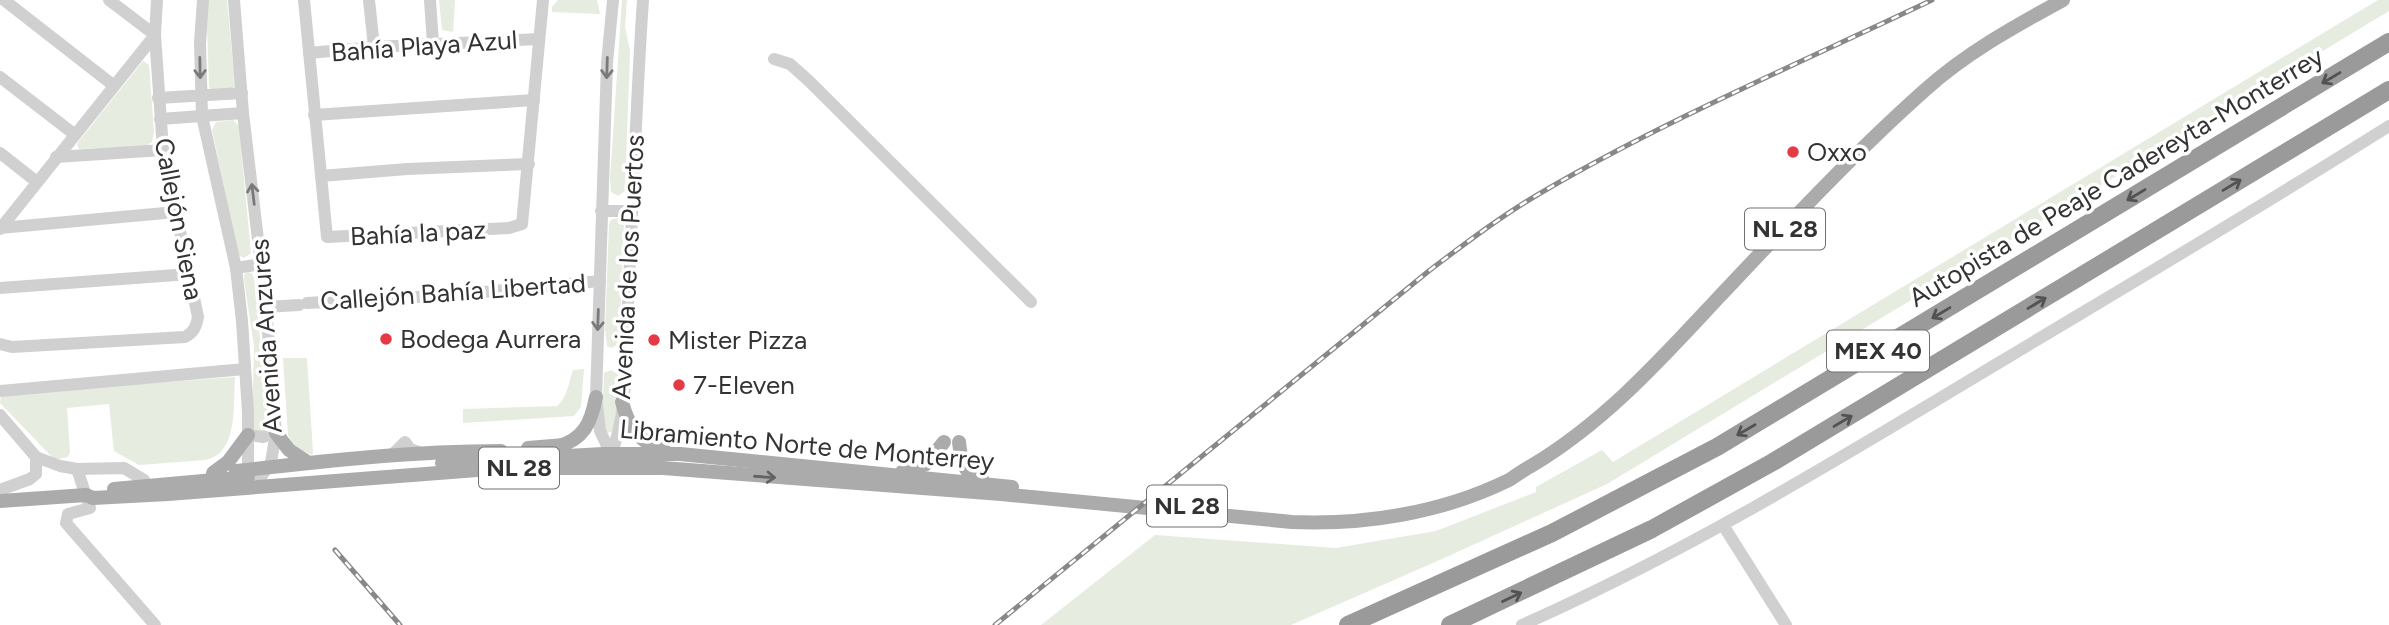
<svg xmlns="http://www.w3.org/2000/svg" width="2389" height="625" font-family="Figtree,sans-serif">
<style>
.green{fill:#e6ecdf}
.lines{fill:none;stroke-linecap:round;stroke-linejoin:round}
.minor{stroke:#d0d0d0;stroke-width:12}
.major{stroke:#ababab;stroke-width:14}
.highway{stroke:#9a9a9a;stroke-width:18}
.rail-casing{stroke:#888;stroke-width:5}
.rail{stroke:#fff;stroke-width:2.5;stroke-dasharray:8;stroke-linecap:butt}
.oneway{stroke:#7a7a7a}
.oneway2{stroke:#525252}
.oneway3{stroke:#636363}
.poi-dot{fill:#e63946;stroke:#fff;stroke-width:2.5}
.labels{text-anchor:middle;stroke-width:7;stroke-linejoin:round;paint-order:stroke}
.shield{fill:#fff;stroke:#707070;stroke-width:2}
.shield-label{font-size:24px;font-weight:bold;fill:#333}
.street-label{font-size:26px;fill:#333;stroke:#fff}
.poi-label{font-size:26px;fill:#333;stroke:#fff;text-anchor:start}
</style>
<rect width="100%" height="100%" fill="#fff"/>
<g class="green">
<polygon points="208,0 227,0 235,86 232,88 211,90 209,86 207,26"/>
<polygon points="439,0 455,0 453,32 442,30"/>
<polygon points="558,0 597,0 600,14 552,12 552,7"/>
<polygon points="622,0 627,0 625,27 630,51 625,191 618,196 611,192 610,179"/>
<polygon points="2378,0 2389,0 2389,11 1607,484 1442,559 1291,625 1041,625 1155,535 1336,548 1436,531 1536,492 1536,487 1602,450 1613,462"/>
<polygon points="143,61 149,65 154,132 152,142 146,146 79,149 77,145 79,141"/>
<polygon points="233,120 239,126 251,253 244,258 238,255 212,130 216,122"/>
<polygon points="617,218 623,222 624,226 619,343 612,348 607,346 605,329 609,224 611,220"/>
<polygon points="247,272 252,273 254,278 268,420 267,430 264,433 253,431 252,426 254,346 244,280 244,275"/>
<polygon points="283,358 307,358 313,453 312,455 294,447 288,435"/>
<path d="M584,369L581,407L574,416L463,423V409L557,406C567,398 569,382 573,370Z"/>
<polygon points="611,370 618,374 616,428 612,432 607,433 602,425 604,373"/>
<path d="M235,377C233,404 239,454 205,460L139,465L114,451L109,404L67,408L70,453L68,457L55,460L0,403L1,394Z"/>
</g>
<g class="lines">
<g class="minor">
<polyline points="4,0 113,85"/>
<polyline points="203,0 200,43 202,116 236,268 242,321 248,412 248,465 253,473 261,477 271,462 276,433 266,307 243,113 234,0"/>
<polyline points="304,0 327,237 509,228 522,224 543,0"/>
<polyline points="369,0 374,47"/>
<polyline points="430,0 433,44"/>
<polyline points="309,53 374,47 539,39"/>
<polyline points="774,59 790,64 809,81 1031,302"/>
<polyline points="0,77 74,134"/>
<polyline points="158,98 242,93"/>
<polyline points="314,115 534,100"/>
<polyline points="160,119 243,113"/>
<polyline points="0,153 37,182"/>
<polyline points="56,157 163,150"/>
<polyline points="321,176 407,169 529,164"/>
<polyline points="601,211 632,211"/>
<polyline points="0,228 176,212"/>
<polyline points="0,229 155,35 109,0"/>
<polyline points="236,268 262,264"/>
<polyline points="0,288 189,274"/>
<polyline points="307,303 452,295 600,281"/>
<polyline points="266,307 299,305"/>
<path d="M0,344L12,347L185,337C194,332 196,327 198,317L163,150L155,35L157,0"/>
<polyline points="0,391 245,369"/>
<polyline points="0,415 36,457 60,466 77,469 124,468 144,480"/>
<polyline points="248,435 263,437 276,433"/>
<polyline points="611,454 600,431 596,397 607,63 613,0"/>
<path d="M611,454C629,412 625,350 628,305C633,203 636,102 643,0"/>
<polyline points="391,456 405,442 410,449 421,453"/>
<polyline points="77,469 90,508 68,514 66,523 155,625"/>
<polyline points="0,490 30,479 36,474 36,457"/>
<polyline points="1723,525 1786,625"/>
<path d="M1522,625C1689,551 1844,456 2000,362C2130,284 2261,207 2389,126"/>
</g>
<g class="major">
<path d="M622,402C629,428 639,442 665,451"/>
<polyline points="276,433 289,450 309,463"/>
<path d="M959,442C961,460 963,475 983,481"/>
<path d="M557,447C584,439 591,423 596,397"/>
<polyline points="528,448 565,445"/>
<polyline points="442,463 603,454 680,454 1012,487"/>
<path d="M236,471C324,461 413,451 501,451"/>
<polyline points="902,472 926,464 944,442"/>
<polyline points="213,473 228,462 248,435"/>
<polyline points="114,489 248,477"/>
<path d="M0,501L86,495L93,498L168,494L503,468H663L1001,494L1292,522C1365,525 1442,513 1509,480C1516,476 1523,470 1531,466C1605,422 1661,359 1719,297C1786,226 1853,154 1925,90C1966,53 2015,26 2063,0"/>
</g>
<g class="highway">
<polyline points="1348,625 1552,533 1717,447 2389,42"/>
<polyline points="1450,625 1652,529 1773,462 2389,90"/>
</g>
<g class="rail-casing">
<g id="rail">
<polyline points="335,550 400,625"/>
<path d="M995,625L1430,270C1467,242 1504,214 1544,191C1668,119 1802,62 1932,0"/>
</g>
</g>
<use href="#rail" class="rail"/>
</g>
<defs><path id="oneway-shaft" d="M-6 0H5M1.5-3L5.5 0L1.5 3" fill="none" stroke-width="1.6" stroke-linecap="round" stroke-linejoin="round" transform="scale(1.75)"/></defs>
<g class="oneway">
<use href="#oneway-shaft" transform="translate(200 68) rotate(89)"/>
<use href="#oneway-shaft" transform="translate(607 68) rotate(92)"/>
<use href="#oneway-shaft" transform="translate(253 194) rotate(-97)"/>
<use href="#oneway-shaft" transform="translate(598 320) rotate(92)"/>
</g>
<g class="oneway2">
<use href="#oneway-shaft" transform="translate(2331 78) rotate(149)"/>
<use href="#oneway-shaft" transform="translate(2232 185) rotate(-31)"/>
<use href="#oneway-shaft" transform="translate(2136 195) rotate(149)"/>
<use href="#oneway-shaft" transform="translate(2037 303) rotate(-31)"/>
<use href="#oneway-shaft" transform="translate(1941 313) rotate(149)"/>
<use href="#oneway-shaft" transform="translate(1843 421) rotate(-31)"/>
<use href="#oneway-shaft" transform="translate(1746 430) rotate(150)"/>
<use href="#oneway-shaft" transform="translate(1512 597) rotate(-25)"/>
</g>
<use class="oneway3" href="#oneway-shaft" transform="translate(765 477) rotate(4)"/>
<g class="poi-dot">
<circle cx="1793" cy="152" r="7"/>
<circle cx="386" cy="339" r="7"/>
<circle cx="654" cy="340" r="7"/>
<circle cx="679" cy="385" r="7"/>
</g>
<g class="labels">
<g class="shield">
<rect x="1745" y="208.5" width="80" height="41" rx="5"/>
<rect x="1827" y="330.5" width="102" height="41" rx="5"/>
<rect x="479" y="447.5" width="80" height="41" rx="5"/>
<rect x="1147" y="485.5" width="80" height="41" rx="5"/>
</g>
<g class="shield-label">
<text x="1785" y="237">NL 28</text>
<text x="1878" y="359">MEX 40</text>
<text x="519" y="476">NL 28</text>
<text x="1187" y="514">NL 28</text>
</g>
<g class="street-label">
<text transform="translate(424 46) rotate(-4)" y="9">Bahía Playa Azul</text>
<text transform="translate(2116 177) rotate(-31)" y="9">Autopista de Peaje Cadereyta-Monterrey</text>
<text transform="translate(179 219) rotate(79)" y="9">Callejón Siena</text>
<text transform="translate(418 233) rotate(-3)" y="9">Bahía la paz</text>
<text transform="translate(628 267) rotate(-87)" y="9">Avenida de los Puertos</text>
<text transform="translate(453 292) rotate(-4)" y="9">Callejón Bahía Libertad</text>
<text transform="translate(266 336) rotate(-94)" y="9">Avenida Anzures</text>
<text transform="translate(807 445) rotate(5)" y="9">Libramiento Norte de Monterrey</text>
</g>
<g class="poi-label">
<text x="1807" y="161">Oxxo</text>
<text x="400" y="348">Bodega Aurrera</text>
<text x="668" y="349">Mister Pizza</text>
<text x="693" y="394">7-Eleven</text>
</g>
</g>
</svg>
